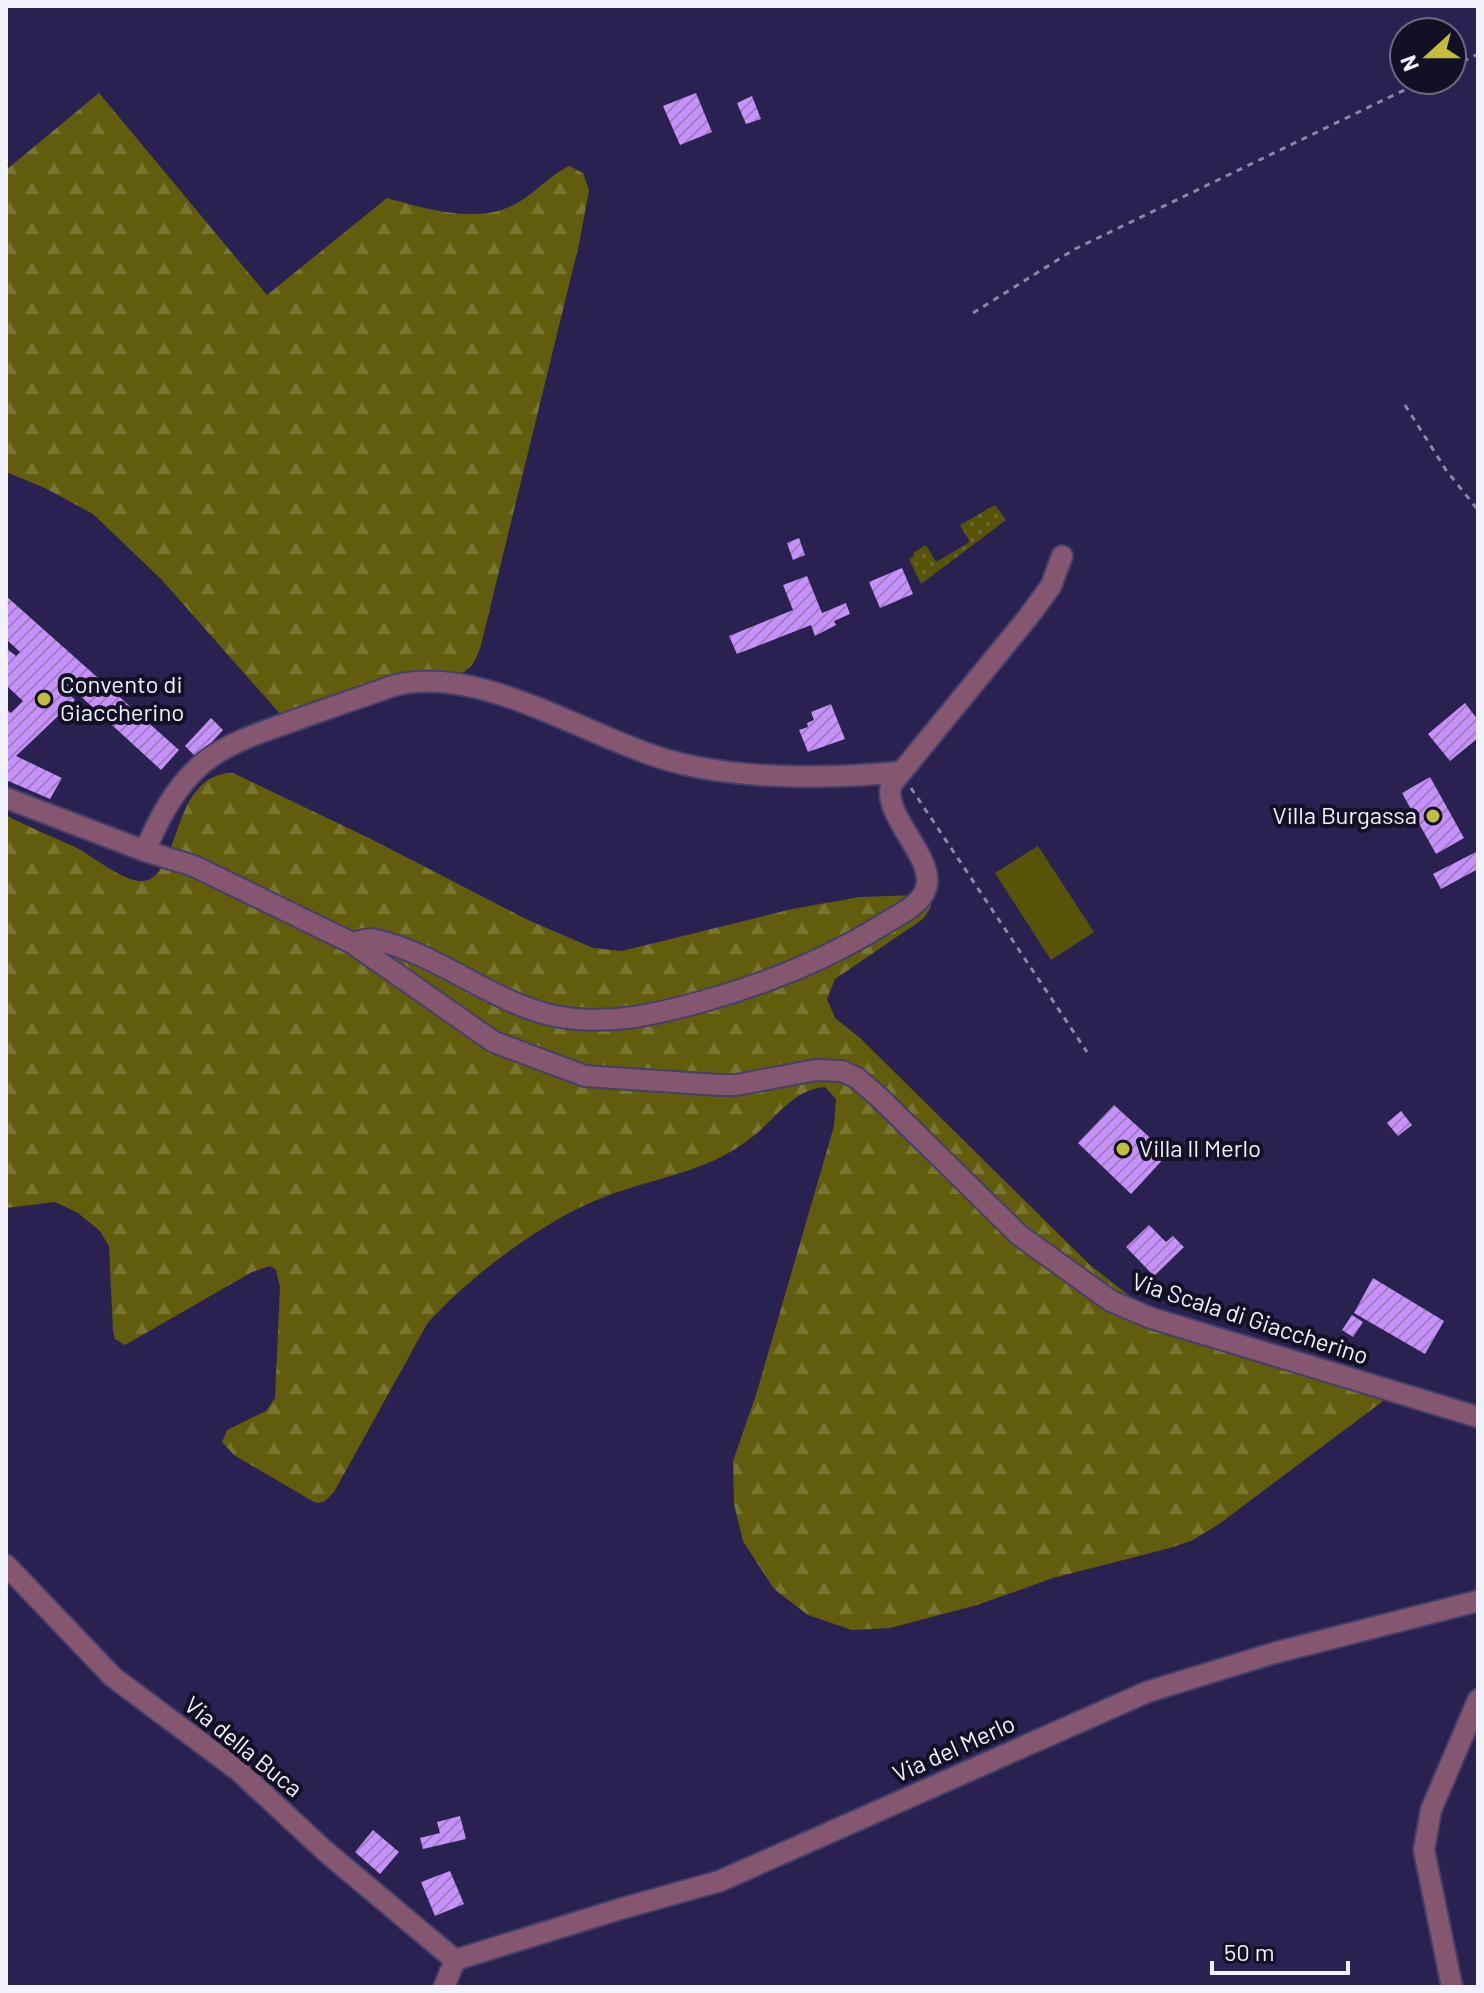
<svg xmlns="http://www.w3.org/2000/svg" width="1484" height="1993" font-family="Barlow,sans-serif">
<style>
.grass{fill:url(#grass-dots)}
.forest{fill:url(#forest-firs)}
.garden{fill:#585407}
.building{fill:url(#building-hatch)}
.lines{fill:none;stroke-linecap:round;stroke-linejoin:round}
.minor-casing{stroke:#453f69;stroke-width:24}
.path{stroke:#8b87a5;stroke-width:3;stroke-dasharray:6 6;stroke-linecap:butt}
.minor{stroke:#85566f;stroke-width:20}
.poi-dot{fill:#c3bd3e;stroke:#121025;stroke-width:3}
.labels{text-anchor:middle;stroke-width:8;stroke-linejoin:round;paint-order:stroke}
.poi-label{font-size:24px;fill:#f1f1fd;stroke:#121025;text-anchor:start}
.street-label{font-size:24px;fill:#f1f1fd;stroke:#121025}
</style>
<defs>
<pattern id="grass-dots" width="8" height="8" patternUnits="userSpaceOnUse" patternTransform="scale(2)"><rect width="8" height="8" fill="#585407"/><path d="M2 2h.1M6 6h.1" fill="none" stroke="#706d2c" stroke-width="1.8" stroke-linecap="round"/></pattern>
<pattern id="forest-firs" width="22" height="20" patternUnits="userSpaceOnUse" patternTransform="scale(2)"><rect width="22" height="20" fill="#615d0d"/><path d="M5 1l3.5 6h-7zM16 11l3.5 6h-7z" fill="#787531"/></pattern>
<pattern id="building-hatch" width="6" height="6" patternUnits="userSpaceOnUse" patternTransform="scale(2)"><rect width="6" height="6" fill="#c791fb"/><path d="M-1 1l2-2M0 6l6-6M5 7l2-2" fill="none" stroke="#a17bc6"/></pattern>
</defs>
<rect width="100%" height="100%" fill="#292251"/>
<polygon class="grass" points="995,505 1006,520 921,584 909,559 914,556 913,553 926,545 936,562 970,542 960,525"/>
<g class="forest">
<path d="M99,93L267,295L387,198C428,209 480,226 519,202C537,191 549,176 569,166L583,173L589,190L579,244L481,645C476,660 473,668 458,675L281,715L162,580L93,514L45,488L6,472V170Z"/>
<path d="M233,773L371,839L528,920L593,948L622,951L792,909L860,897L917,895L929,901L931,907L923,919L835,979L827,999L835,1018L860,1038L1090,1265L1173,1330L1387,1398L1219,1524L1193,1540L1170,1548L1053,1578L977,1605L890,1628L852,1630L808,1615L774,1589L743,1541L734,1504L733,1461L756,1395L834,1126L836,1099L825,1087C795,1089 777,1116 756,1134C744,1144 728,1154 715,1160C680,1176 640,1183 604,1197C547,1218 467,1278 427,1324L334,1492C327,1499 323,1505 314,1502L234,1455L222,1442L227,1430L266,1411L275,1398L280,1287L276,1270L270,1266L252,1272L125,1345L115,1339L113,1331L109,1246L100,1231L78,1213L55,1202L6,1208V815C29,828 55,837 79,849C94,858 123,880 139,881C183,885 167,773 233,773Z"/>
</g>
<polygon class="garden" points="1038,846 1094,932 1051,960 995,873"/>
<g class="building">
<polygon points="696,93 712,132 680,145 663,106"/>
<polygon points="752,96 761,119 746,124 737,103"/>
<polygon points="799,538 805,555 793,560 787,543"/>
<polygon points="902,568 913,594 880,608 869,582"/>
<polygon points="807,576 822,613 846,603 850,614 834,621 836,625 815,636 811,625 737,654 729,636 793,610 783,585"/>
<polygon points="6,596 179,750 161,770 76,692 71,696 75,700 16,756 62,778 50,799 6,780 6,709 11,713 23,701 8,687 6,690 6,648 16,656 20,652 6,639"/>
<polygon points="1465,703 1478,720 1478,738 1450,761 1428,734"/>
<polygon points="831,704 845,739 808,752 799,730 808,727 807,723 814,720 811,712"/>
<polygon points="211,718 223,730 197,758 185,746"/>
<polygon points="1430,777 1464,838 1436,854 1402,793"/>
<polygon points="1478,851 1478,869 1441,889 1433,874"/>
<polygon points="1114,1105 1168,1154 1131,1194 1078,1143"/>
<polygon points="1401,1111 1412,1125 1398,1136 1387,1123"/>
<polygon points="1149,1225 1166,1242 1173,1236 1184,1247 1154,1276 1126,1247"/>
<polygon points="1373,1278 1444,1321 1425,1354 1354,1313"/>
<polygon points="1352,1315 1363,1322 1353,1337 1342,1330"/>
<polygon points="460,1816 466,1839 423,1849 420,1838 440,1833 437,1822"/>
<polygon points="373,1830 399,1852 380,1874 355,1852"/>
<polygon points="450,1871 464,1904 435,1916 421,1882"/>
</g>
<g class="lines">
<g class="minor-casing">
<g id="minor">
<polyline points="6,798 145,851 194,866 352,943 494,1042 585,1076 719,1085 736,1085 816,1070 842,1071 857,1078 881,1099 1019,1235 1111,1301 1151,1318 1478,1417"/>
<path d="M145,851C159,818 175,787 203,763C229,742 262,732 293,721C326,709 359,698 393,686C477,663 584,735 664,759C733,780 828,779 900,772"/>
<path d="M352,943C360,941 369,938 376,940C438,954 493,1003 555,1016C607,1026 654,1015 704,1001C768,983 826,960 882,925C896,916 918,907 925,891C939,860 882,817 891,785L1029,616L1051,586L1062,556"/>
<polyline points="6,1565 113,1677 239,1771 325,1851 455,1960"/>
<polyline points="455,1960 620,1909 720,1881 1147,1692 1274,1653 1478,1601"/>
<polyline points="444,1987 455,1960"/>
<polyline points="1452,1987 1424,1850 1431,1810 1478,1700"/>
</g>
</g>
<g class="path">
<polyline points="1452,67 1478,54"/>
<polyline points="973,313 1075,249 1425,80"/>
<polyline points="1405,405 1446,470 1478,510"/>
<polyline points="911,788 1087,1052"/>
</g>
<use href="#minor" class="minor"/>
</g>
<g class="poi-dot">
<circle cx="44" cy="699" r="8"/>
<circle cx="1433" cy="816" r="8"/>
<circle cx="1123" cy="1149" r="8"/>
</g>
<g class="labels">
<g class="poi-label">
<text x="60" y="693">Convento di<tspan x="60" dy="28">Giaccherino</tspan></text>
<text x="1417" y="824" text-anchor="end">Villa Burgassa</text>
<text x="1139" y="1157">Villa Il Merlo</text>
</g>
<g class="street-label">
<text transform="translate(1250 1319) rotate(18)" y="8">Via Scala di Giaccherino</text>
<text transform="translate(243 1747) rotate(39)" y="8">Via della Buca</text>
<text transform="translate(954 1749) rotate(-24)" y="8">Via del Merlo</text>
</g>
</g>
<rect width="1484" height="1993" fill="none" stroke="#f1f1fd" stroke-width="16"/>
<g transform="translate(1428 56) rotate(249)"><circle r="38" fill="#121025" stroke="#6b6a7b" stroke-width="2"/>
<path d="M0-6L14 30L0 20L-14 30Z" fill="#c3bd3e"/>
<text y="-12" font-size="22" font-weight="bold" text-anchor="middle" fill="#f1f1fd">N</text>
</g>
<path d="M1212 1961v12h136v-12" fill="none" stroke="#f1f1fd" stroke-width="4"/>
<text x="1224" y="1961" font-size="24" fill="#f1f1fd" stroke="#121025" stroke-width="6" paint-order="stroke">50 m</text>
</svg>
